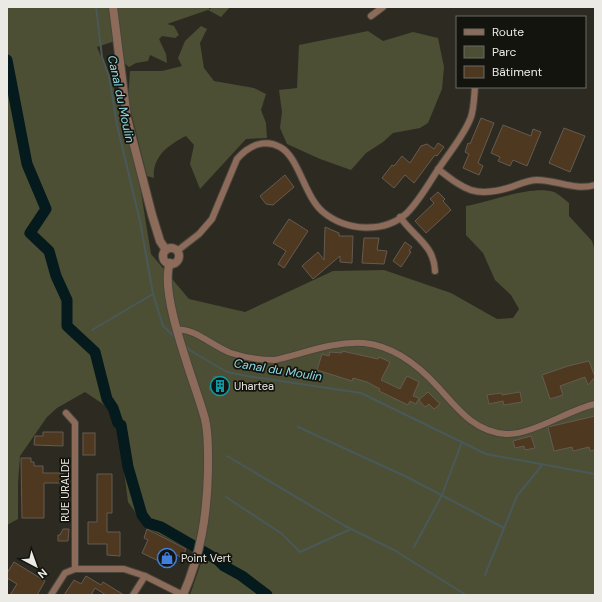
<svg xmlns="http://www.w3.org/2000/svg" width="602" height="602" font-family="'DM Sans',sans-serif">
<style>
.green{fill:#4c4f34}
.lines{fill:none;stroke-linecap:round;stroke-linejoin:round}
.stream{stroke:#495858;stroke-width:2}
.river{stroke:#041a1c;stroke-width:11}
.building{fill:#4e3820;stroke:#645b52}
.minor-casing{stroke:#48463c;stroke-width:8}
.tertiary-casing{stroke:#48463c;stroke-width:10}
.minor{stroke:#8c6b5b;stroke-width:6}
.tertiary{stroke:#8c6b5b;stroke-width:8}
.labels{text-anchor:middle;stroke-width:3.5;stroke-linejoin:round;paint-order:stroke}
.poi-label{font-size:11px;fill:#ebeae4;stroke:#14140f;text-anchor:start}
.street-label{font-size:11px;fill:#ebeae4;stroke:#14140f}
.water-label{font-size:12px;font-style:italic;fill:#8ddce5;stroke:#14140f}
</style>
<rect width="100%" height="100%" fill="#2d2b21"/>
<g class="green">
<path d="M7,7H209V10L212,7H230L221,17L208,10L167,24L174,26L179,35L175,38L162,36L159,39L166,54L167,63L150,55L148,61L136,63L129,67C121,62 120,48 121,39L97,47L131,131L151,254L189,299L245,312L333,271L384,270L451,293L497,319L513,318L519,309L511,295L495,280L483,253L466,235V206C489,202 532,185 554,192C559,194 565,200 569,203V216L592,241L595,251V595H190L203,557L146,527L128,502L118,423L106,406L85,392L57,408L47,417L20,456L18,483V519L7,525Z"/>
<path d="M201,26L207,29L200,43L204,68L214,81L254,88L266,94L261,110L266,123L267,138L246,139L200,189L190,164L194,145L186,136C168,145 152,157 154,178L147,176L128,100L130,71H162L182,66L178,58L185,41Z"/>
<polygon points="368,31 383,41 413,32 438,38 444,67 442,89 428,123 420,128 393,133 383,142 366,153 351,170 320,159 287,144 280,128 282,112 279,90 297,88 299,45"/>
</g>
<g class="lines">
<g class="stream">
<polyline points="96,7 102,57 109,76 117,125 140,221 153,294 163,326 176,338"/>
<polyline points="92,330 153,294"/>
<polyline points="184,344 191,351 227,372 247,376 361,393 486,454 595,474"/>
<polyline points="298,427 407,477 504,528"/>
<polyline points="227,456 345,526 394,550 466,595"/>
<polyline points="226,497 282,534 300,552 351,529"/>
<polyline points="414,547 442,495 462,442"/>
<polyline points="485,575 517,496 543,464"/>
</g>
<polyline class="river" points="7,60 27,164 46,209 30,233 49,251 56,276 67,300 67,326 95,352 107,399 113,408 118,423 121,425 128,467 142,515 148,523 161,527 218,560 224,566 242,576 267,595"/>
</g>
<g class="building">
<polygon points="481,118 494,123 478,163 483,166 479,175 463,168 469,154 465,152 468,143 470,144"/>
<polygon points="503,125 531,136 533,129 541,132 527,166 513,160 510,166 498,161 500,157 491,153"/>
<polygon points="564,128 585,136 570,172 549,163"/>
<polygon points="438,143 444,147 437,156 435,155 414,183 405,175 394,188 382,178 392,165 394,166 402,156 410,163 421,146 427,144 434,149"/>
<polygon points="285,175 294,187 273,205 266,204 260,196"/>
<polygon points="438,192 445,199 443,201 451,210 426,233 415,221 434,203 430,199"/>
<polygon points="289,219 308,231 284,268 278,264 286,251 273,243"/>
<polygon points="325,227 339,233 339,236 353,236 352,263 340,262 340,256 313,279 302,266 318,252 324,260"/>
<polygon points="364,238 379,238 377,250 387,251 384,264 362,263"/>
<polygon points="405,242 412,247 409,251 411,252 401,267 393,261"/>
<polygon points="342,351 378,359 379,357 390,362 381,380 400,389 407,376 419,382 413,396 419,398 416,404 410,401 408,405 379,391 380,389 367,382 353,378 352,381 317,370 322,354 329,356 330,352 342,353"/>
<polygon points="589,361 595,377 588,385 585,377 560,386 563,395 550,399 542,375 568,366"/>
<polygon points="214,376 230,383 225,395 209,389"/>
<polygon points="428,392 440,404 434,409 429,404 425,407 419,400"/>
<polygon points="520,392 522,402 504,405 503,401 489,404 487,395 501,393 502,395"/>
<polygon points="595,416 595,450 590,451 589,447 573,451 572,447 554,451 548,427"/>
<polygon points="43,432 63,432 63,446 34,445 35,436 43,436"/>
<rect x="83" y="433" width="12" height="22"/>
<polygon points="531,436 535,448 525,450 524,446 515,448 513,441"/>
<polygon points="21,458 31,458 31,462 34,462 34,466 43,466 43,473 63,473 63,483 44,483 44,518 22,518"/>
<polygon points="97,474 112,474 112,513 107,513 107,532 120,532 120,556 107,555 107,544 88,544 88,522 97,522"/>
<polygon points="63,529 69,529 68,541 58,541 58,535 60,535"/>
<polygon points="147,529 186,549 182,558 177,555 171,567 142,553 148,540 144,538"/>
<polygon points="14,562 45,581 37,595 10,595 17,584 7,578 7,573"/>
<polygon points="86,576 101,585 103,582 124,595 106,595 95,588 91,595 64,595 74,580 81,584"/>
</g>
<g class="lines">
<g class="minor-casing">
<g id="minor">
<polyline points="371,16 383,7"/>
<path d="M438,169C464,189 474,198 508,188C518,185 527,180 537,180C557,180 575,191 595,185"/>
<path d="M400,217C414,237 434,245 435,271"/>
<path d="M177,251L199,234L212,219L237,159C248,146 264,138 280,147C299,157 304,196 323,212C346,231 384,234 407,213C419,201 428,185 437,171C448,154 464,136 471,117C474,108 474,97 475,87"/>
<path d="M178,330C192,327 216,348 231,353C246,358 260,360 275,360C305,353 333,341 364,343C393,346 419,366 438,387C457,408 474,432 506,434C532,435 568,410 595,404"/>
<polyline points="66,413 75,423 75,569"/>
<polyline points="51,595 65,573 75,569 124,569 145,576 183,595"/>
<polyline points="133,595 145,576"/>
</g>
</g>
<g class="tertiary-casing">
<g id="tertiary">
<polyline points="113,7 127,118 152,215 160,241 166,250"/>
<circle cx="171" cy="256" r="8"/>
<path d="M170,263C158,294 196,385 205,419C209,436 208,453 208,471C207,515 201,554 183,595"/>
</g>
</g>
<use href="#minor" class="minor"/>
<use href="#tertiary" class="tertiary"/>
</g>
<defs>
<g id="building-ring" transform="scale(1)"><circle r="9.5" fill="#14140f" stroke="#0f9aa8" stroke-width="1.5"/><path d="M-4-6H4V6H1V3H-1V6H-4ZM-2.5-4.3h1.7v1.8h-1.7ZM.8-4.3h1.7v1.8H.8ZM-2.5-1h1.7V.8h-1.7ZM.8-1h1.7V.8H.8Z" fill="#0f9aa8"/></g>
<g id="shop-ring" transform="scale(1)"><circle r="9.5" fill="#14140f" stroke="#3f7fe0" stroke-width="1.5"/><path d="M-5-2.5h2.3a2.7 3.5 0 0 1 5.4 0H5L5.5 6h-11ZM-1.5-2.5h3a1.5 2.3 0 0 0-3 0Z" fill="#3f7fe0"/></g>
</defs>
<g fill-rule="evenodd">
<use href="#building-ring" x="220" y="386"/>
<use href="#shop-ring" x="167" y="558"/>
</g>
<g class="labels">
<g class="poi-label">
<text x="234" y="390">Uhartea</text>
<text x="181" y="562">Point Vert</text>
</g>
<g class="street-label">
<text transform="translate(65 490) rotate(-90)" y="4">RUE URALDE</text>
</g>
<g class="water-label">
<text transform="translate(121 99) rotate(78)" y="4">Canal du Moulin</text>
<text transform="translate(278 370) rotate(9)" y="4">Canal du Moulin</text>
</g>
</g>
<rect width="602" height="602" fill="none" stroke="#ebeae4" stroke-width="16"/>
<rect x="456" y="16" width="130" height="72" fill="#14140f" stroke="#6a6a64"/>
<rect x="464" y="29" width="20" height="6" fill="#8c6b5b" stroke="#6a6a64"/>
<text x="492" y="36" font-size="12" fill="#ebeae4">Route</text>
<rect x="464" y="46" width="20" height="12" fill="#4c4f34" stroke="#6a6a64"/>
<text x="492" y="56" font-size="12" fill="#ebeae4">Parc</text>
<rect x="464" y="66" width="20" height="12" fill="#4e3820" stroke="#6a6a64"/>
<text x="492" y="76" font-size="12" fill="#ebeae4">Bâtiment</text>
<g transform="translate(36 566) rotate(139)" stroke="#14140f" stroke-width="3" paint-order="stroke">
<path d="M0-3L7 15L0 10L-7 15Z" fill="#ebeae4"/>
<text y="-6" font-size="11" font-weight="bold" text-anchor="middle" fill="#ebeae4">N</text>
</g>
</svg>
